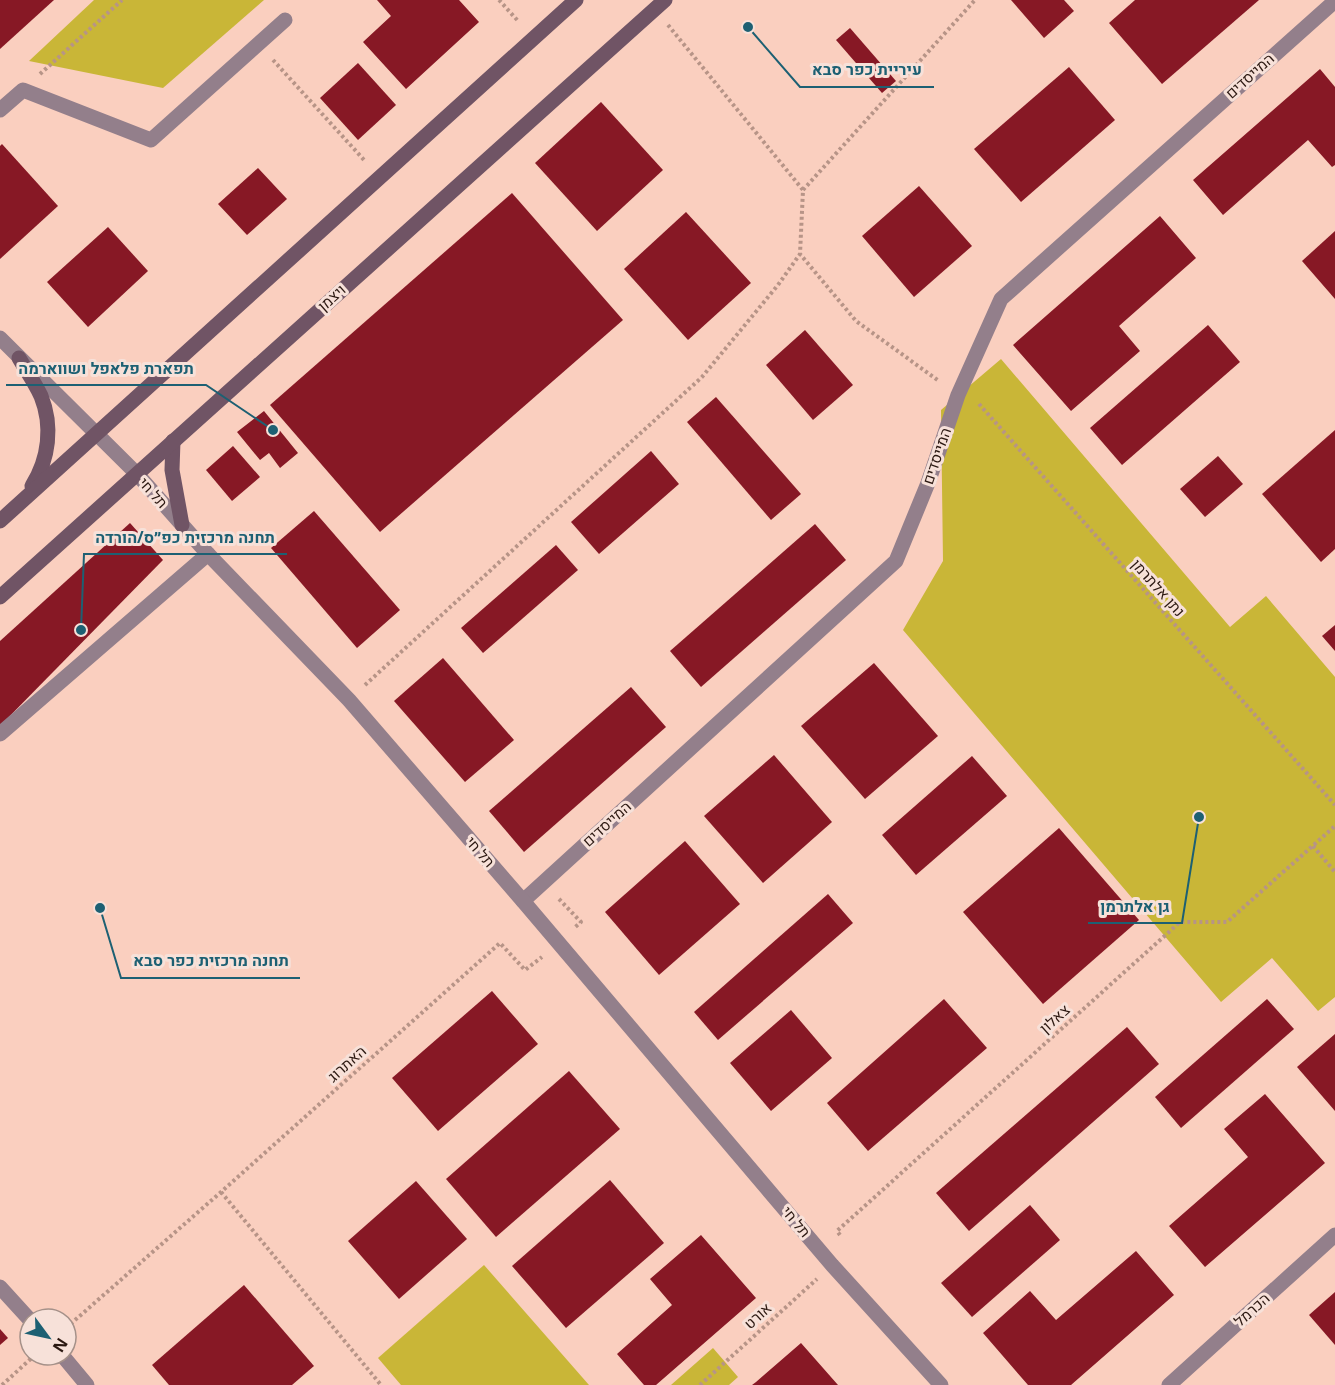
<svg xmlns="http://www.w3.org/2000/svg" width="1335" height="1385" font-family="'Noto Sans',Heebo,sans-serif">
<style>
.green{fill:#c9b637}
.building{fill:#871825}
.lines{fill:none;stroke-linecap:round;stroke-linejoin:round}
.path{stroke:#b79487;stroke-width:4;stroke-dasharray:3 3;stroke-linecap:butt}
.service{stroke:#937f8b;stroke-width:15}
.minor{stroke:#937f8b;stroke-width:15}
.tertiary{stroke:#937f8b;stroke-width:15}
.secondary{stroke:#705465;stroke-width:15}
.labels{text-anchor:middle;stroke-width:6;stroke-linejoin:round;paint-order:stroke}
.street-label{font-size:15px;fill:#2b1811;stroke:#f7e1d9}
.leader{fill:none;stroke:#1d6073;stroke-width:2}
.callout-dot{fill:#1d6073;stroke:#f7e1d9;stroke-width:2}
.callout-label{font-size:16px;text-anchor:middle;font-weight:bold;fill:#1d6073;stroke:#f7e1d9;stroke-width:6;stroke-linejoin:round;paint-order:stroke}
</style>
<rect width="100%" height="100%" fill="#facfbf"/>
<g class="green">
<polygon points="94,0 264,0 163,88 29,61"/>
<polygon points="1001,359 1230,627 1266,596 1335,677 1335,997 1318,1011 1272,958 1221,1002 903,630 943,561 941,410"/>
<polygon points="484,1265 589,1385 401,1385 378,1358"/>
<polygon points="713,1348 738,1377 729,1385 671,1385"/>
</g>
<g class="building">
<polygon points="0,0 54,0 0,49"/>
<polygon points="377,0 459,0 479,22 406,89 363,42 391,16"/>
<polygon points="1011,0 1064,0 1074,11 1044,38"/>
<polygon points="1135,0 1259,0 1162,84 1109,23"/>
<polygon points="850,28 896,81 882,93 836,40"/>
<polygon points="358,63 396,105 358,140 320,98"/>
<polygon points="1069,67 1115,120 1021,202 974,149"/>
<polygon points="1320,69 1335,87 1335,165 1332,167 1308,140 1223,215 1193,180"/>
<polygon points="601,102 663,170 597,231 535,163"/>
<polygon points="2,144 58,206 0,259 0,146"/>
<polygon points="258,168 287,199 247,235 218,204"/>
<polygon points="919,186 972,246 914,297 862,236"/>
<polygon points="512,193 623,320 380,532 270,405"/>
<polygon points="686,212 751,283 688,340 624,269"/>
<polygon points="1160,216 1196,258 1119,326 1140,351 1071,411 1013,345"/>
<polygon points="108,227 148,271 88,327 47,282"/>
<polygon points="1335,231 1335,299 1302,261"/>
<polygon points="1208,325 1240,362 1122,465 1090,428"/>
<polygon points="805,330 853,385 813,420 766,365"/>
<polygon points="716,397 801,494 771,520 687,422"/>
<polygon points="264,411 298,453 280,468 269,453 260,460 237,432"/>
<polygon points="1335,430 1335,549 1321,562 1262,494"/>
<polygon points="233,446 260,477 232,501 206,470"/>
<polygon points="651,451 679,484 599,554 571,522"/>
<polygon points="1218,456 1243,484 1205,517 1180,489"/>
<polygon points="314,511 400,610 357,648 271,548"/>
<polygon points="130,523 163,560 0,726 0,641"/>
<polygon points="815,524 846,560 701,687 670,651"/>
<polygon points="556,545 578,570 483,653 461,628"/>
<polygon points="1335,625 1335,651 1322,636"/>
<polygon points="443,658 514,740 465,782 394,701"/>
<polygon points="874,663 938,736 865,799 801,726"/>
<polygon points="631,687 666,727 524,852 489,811"/>
<polygon points="774,755 832,822 763,883 704,816"/>
<polygon points="972,756 1007,796 916,875 882,835"/>
<polygon points="1059,828 1139,920 1043,1004 963,912"/>
<polygon points="685,841 740,904 659,975 605,912"/>
<polygon points="828,894 853,923 718,1040 694,1012"/>
<polygon points="492,991 538,1044 438,1131 392,1078"/>
<polygon points="944,999 987,1048 868,1151 827,1103"/>
<polygon points="1267,999 1294,1029 1181,1128 1155,1097"/>
<polygon points="791,1010 832,1058 771,1111 730,1063"/>
<polygon points="1127,1027 1159,1064 969,1231 936,1193"/>
<polygon points="1335,1034 1335,1111 1297,1067"/>
<polygon points="569,1071 620,1129 496,1237 446,1179"/>
<polygon points="1265,1094 1325,1163 1205,1267 1169,1226 1248,1157 1224,1129"/>
<polygon points="610,1180 664,1243 566,1328 512,1266"/>
<polygon points="416,1181 467,1239 399,1299 348,1241"/>
<polygon points="1030,1205 1060,1240 972,1317 941,1283"/>
<polygon points="701,1235 756,1298 656,1385 644,1385 617,1354 672,1305 650,1279"/>
<polygon points="1136,1251 1174,1295 1071,1385 1028,1385 983,1333 1030,1291 1056,1320"/>
<polygon points="244,1285 314,1366 292,1385 169,1385 152,1365"/>
<polygon points="1335,1292 1335,1345 1309,1315"/>
<polygon points="0,1329 8,1338 0,1345"/>
<polygon points="801,1343 838,1385 752,1385 756,1382"/>
</g>
<g class="lines">
<g class="path">
<polyline points="499,0 519,22"/>
<polyline points="668,25 803,190 800,254 856,321 939,381"/>
<polyline points="273,60 365,161"/>
<polyline points="40,74 122,0"/>
<polyline points="803,190 975,0"/>
<polyline points="979,404 1335,805"/>
<polyline points="365,685 702,377 778,285 800,254"/>
<polyline points="1313,846 1335,872"/>
<polyline points="559,899 581,922 574,928"/>
<polyline points="221,1192 381,1385"/>
<polyline points="840,1235 837,1231 1180,922 1227,922 1335,826"/>
<polyline points="66,1328 221,1192 500,943 525,970 542,957"/>
<polyline points="2,1385 35,1355"/>
<polyline points="700,1385 817,1279"/>
</g>
<g class="service">
<polyline points="0,110 23,90 151,140 285,20"/>
<polyline points="0,734 208,554"/>
</g>
<g class="minor">
<polyline points="523,901 896,561 928,483 958,395 1001,299 1335,1"/>
<polyline points="0,1287 30,1320"/>
<polyline points="62,1355 87,1385"/>
</g>
<g class="tertiary">
<polyline points="0,338 137,474 208,554 349,700 523,901 832,1265 941,1385"/>
<polyline points="1169,1385 1335,1235"/>
</g>
<g class="secondary">
<path d="M19,358C26,370 35,383 41,396C53,426 49,459 32,486"/>
<polyline points="173,441 172,470 182,525"/>
<polyline points="0,521 576,0"/>
<polyline points="0,597 665,0"/>
</g>
</g>
<g class="labels">
<g class="street-label">
<text transform="translate(1250 76) rotate(-42)" y="5">המייסדים</text>
<text transform="translate(332 298) rotate(-42)" y="5">ויצמן</text>
<text transform="translate(937 456) rotate(-71)" y="5">המייסדים</text>
<text transform="translate(153 493) rotate(48)" y="5">תל חי</text>
<text transform="translate(1158 588) rotate(48)" y="5">נתן אלתרמן</text>
<text transform="translate(607 824) rotate(-42)" y="5">המייסדים</text>
<text transform="translate(480 852) rotate(49)" y="5">תל חי</text>
<text transform="translate(1055 1019) rotate(-42)" y="5">צאלון</text>
<text transform="translate(347 1064) rotate(-42)" y="5">האתרוג</text>
<text transform="translate(796 1222) rotate(50)" y="5">תל חי</text>
<text transform="translate(1252 1310) rotate(-42)" y="5">הכרמל</text>
<text transform="translate(758 1316) rotate(-42)" y="5">אורט</text>
</g>
</g>
<path class="leader" d="M748 27L800 87H934M273 430L206 385H6M81 630L84 554H287M1199 817L1182 923H1088M100 908L121 978H300"/>
<g class="callout-dot">
<circle cx="748" cy="27" r="6"/>
<circle cx="273" cy="430" r="6"/>
<circle cx="81" cy="630" r="6"/>
<circle cx="1199" cy="817" r="6"/>
<circle cx="100" cy="908" r="6"/>
</g>
<g class="callout-label">
<text x="867" y="75">עיריית כפר סבא</text>
<text x="106" y="374">תפארת פלאפל ושווארמה</text>
<text x="185" y="543">תחנה מרכזית כפ״ס/הורדה</text>
<text x="1135" y="912">גן אלתרמן</text>
<text x="211" y="966">תחנה מרכזית כפר סבא</text>
</g>
<g transform="translate(48 1337) rotate(123)"><circle r="28" fill="#f7e1d9" stroke="#a59189" stroke-width="1.5"/>
<path d="M0-4.5L10 22L0 15L-10 22Z" fill="#1d6073"/>
<text y="-9" font-size="16" font-weight="bold" text-anchor="middle" fill="#2b1811">N</text>
</g>
</svg>
